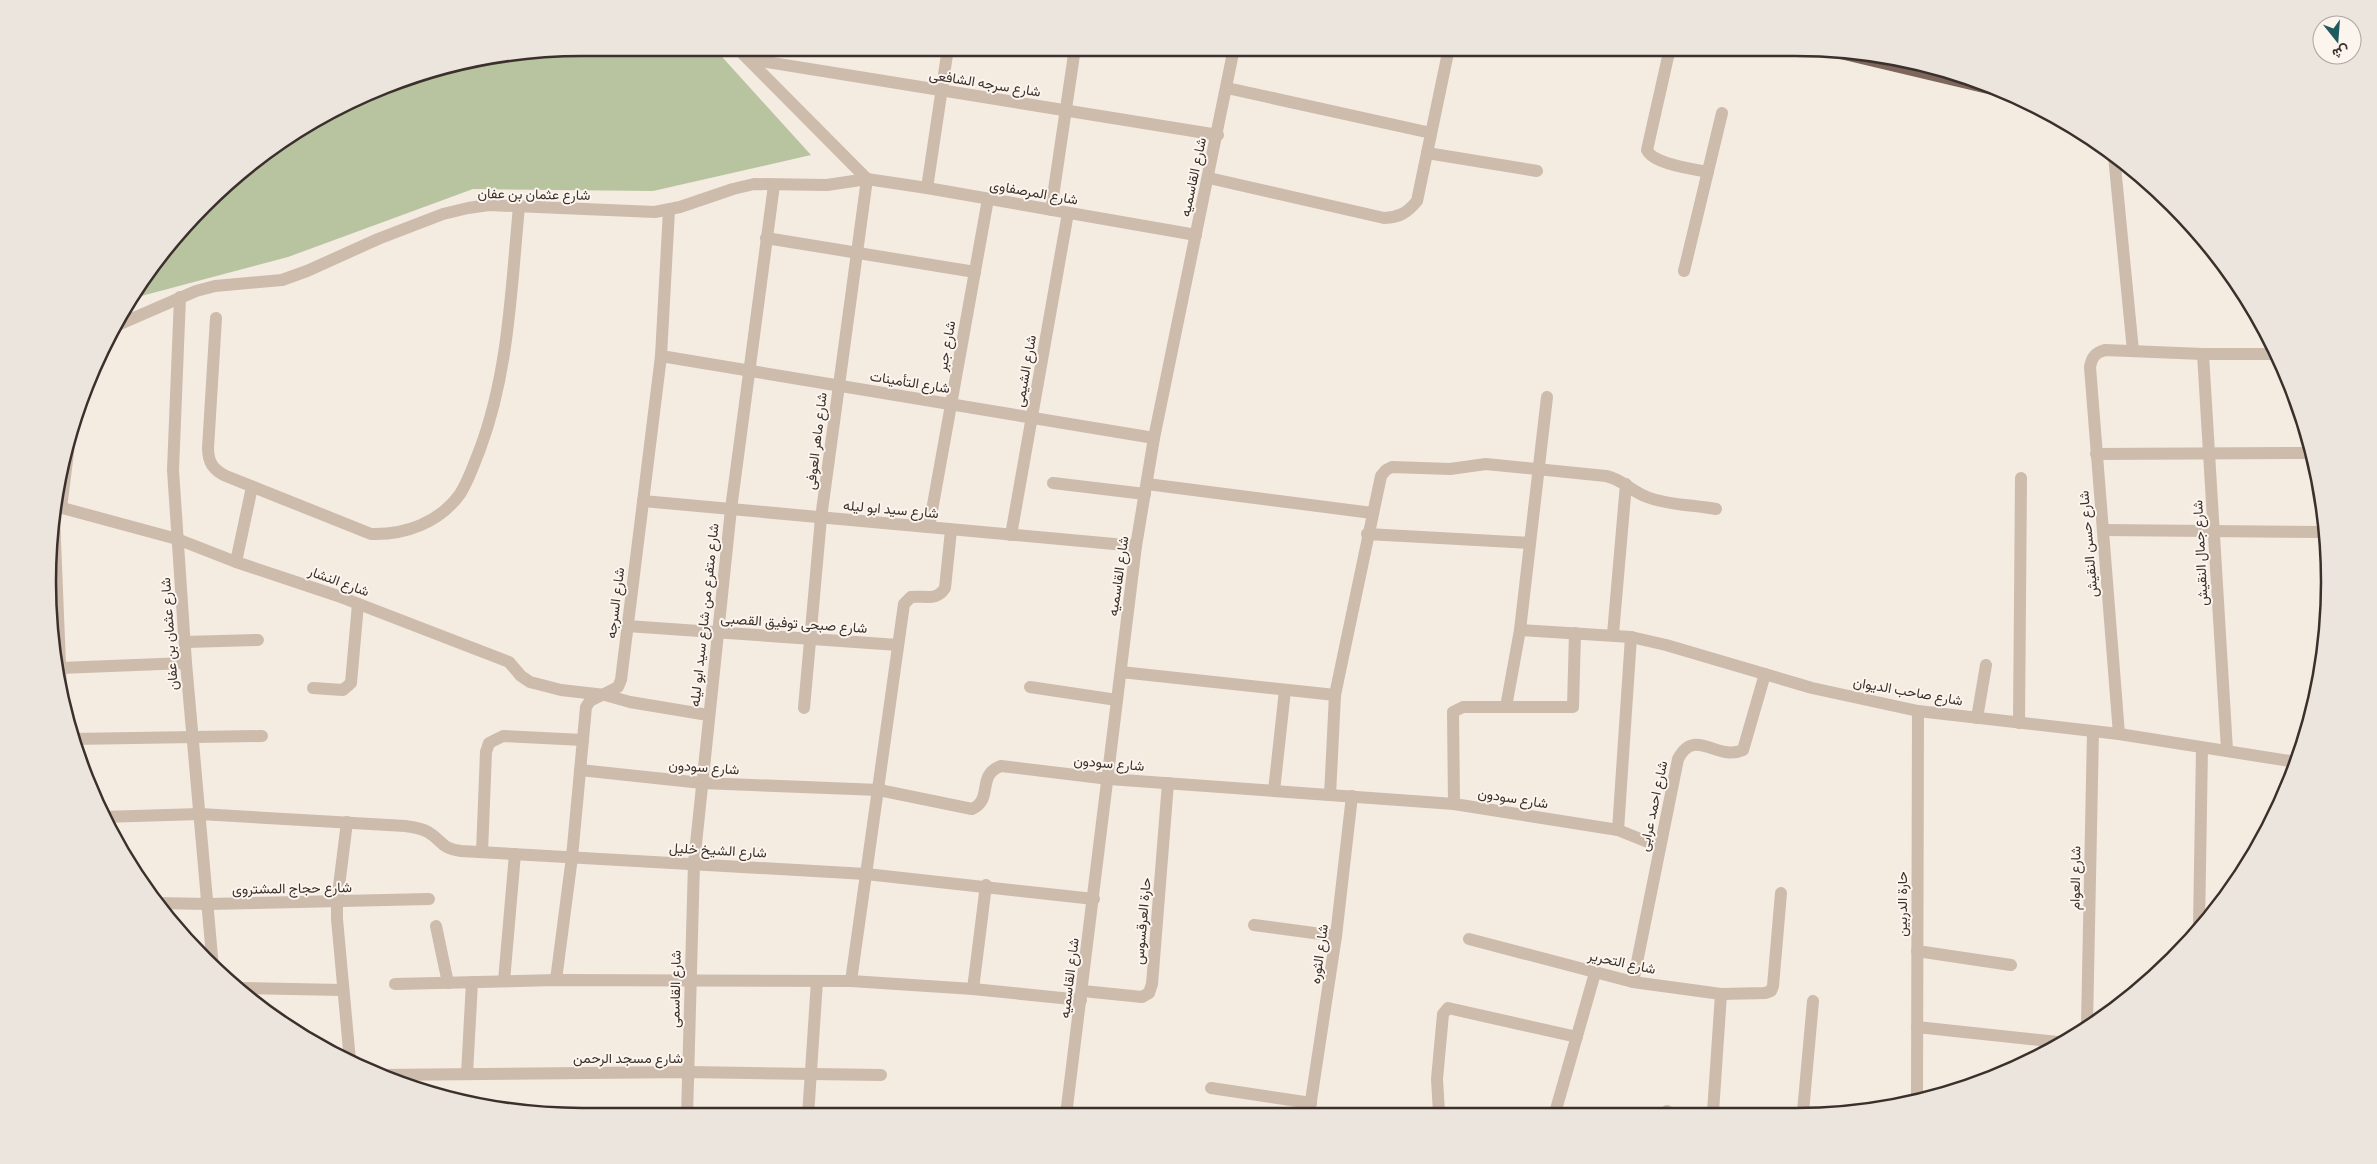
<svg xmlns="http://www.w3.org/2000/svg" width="2377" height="1164" font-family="'Roboto Condensed',Vazirmatn,sans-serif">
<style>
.green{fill:#b8c4a0}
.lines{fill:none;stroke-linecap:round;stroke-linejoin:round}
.minor{stroke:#cdbbac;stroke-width:12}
.major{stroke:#7d675c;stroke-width:12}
.labels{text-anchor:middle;stroke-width:4;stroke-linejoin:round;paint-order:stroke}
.street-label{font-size:14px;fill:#3b302b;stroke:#fbf5ee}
.rim{fill:none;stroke:#3b302b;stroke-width:2.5}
</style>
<rect width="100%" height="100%" fill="#f4ebe1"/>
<polygon class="green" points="582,48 714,48 811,155 653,191 473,189 288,257 130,299 180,229 256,158 315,119 410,76 478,58"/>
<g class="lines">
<g class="minor">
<polyline points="737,48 867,179"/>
<path d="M1670,48L1647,150C1653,164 1693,169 1708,172"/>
<polyline points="748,59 1218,135"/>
<polyline points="1227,88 1431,133"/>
<polyline points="1427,153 1537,171"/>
<polyline points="2114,156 2133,351"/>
<path d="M1209,178L1384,218C1400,217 1407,213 1417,201L1449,48"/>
<polyline points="927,188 948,48"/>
<polyline points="1051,210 1075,48"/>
<polyline points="766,238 975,272"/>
<polyline points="1684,271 1722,113"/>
<polyline points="180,297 173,470 186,663 213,968"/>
<path d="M216,318L208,448C208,462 213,470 226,476L371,534C405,535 439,523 460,494C469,480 474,464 480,449C509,371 511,289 519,207"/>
<polyline points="113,327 196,291 215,286 282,280 307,271 378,239 443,214 468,208 489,205 655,212 680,207 733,189 754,184 827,185 867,179 927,188 1196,235"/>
<polyline points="2203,354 2227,750"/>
<polyline points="661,356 1154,438"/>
<polyline points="2096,454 2312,453"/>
<polyline points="1053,483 1145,494"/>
<polyline points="1147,484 1372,513"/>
<polyline points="643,501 1136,546"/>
<polyline points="55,506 177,539 236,562 338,596 509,662 521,676 530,682 561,690 605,695 630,702 708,715"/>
<polyline points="61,508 70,437"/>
<polyline points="54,516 61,689"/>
<polyline points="929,527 988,199"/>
<polyline points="2103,530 2325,532"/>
<polyline points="1367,534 1530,543"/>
<polyline points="1011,535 1068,213"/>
<polyline points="236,562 252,487"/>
<polyline points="627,626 898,645"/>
<polyline points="1520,630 1631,637 1666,645 1812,688 1918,711 2119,734 2296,762"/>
<polyline points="1613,634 1626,484"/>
<polyline points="185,642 258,640"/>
<polyline points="60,668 186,663"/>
<polyline points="1121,672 1335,695"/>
<polyline points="1030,687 1117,700"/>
<polyline points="313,688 343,690 351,683 358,604"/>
<polyline points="1506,707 1520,630 1547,397"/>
<polyline points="804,708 821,518 867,179"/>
<polyline points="1977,718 1986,665"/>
<polyline points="2019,723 2021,478"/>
<path d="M2119,734L2090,367C2092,357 2095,353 2105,350L2203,354H2276"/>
<polyline points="72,739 262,736"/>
<path d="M580,770L702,783L879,790L972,809C994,799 976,775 1001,766L1109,779L1454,804L1618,830L1660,847"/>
<polyline points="1274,791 1285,690"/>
<path d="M1330,795L1335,695L1381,476L1386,470L1392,467L1450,469L1486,464L1606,476C1622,479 1631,491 1647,497C1667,505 1694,505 1716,509"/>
<polyline points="1454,804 1453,712 1463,707 1573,707 1575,633"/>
<path d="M102,817L200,814L405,826C413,827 421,828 428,832C443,841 440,848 461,851L866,874L1094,899"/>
<polyline points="347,822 337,902 337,919 350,1061"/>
<polyline points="1618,830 1631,637"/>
<polyline points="482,852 486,752 489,743 503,736 583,740"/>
<polyline points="155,903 208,904 429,899"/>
<polyline points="1254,925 1336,936"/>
<polyline points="436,926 448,983"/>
<polyline points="2199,927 2202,748"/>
<polyline points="1469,939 1633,982 1721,994 1765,993 1771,991 1773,986 1781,893"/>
<polyline points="1917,951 2011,965"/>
<polyline points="556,980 572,857 586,707 590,701 618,687 621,680 661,356 669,210"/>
<polyline points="504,981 515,854"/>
<path d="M851,981L904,604L911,597C925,595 936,602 945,588L951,530"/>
<path d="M1633,982L1678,759C1695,726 1717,762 1743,750L1765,674"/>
<polyline points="395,984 556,980 851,981 973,989 1081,1000"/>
<polyline points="239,988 342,990"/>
<polyline points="973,989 986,885"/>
<polyline points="1083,991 1142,997 1149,993 1152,984 1168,783"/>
<polyline points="2087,1025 2093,731"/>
<polyline points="1917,1027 2058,1042"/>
<polyline points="467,1074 472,982"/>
<polyline points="376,1075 689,1072 881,1075"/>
<polyline points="1211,1088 1311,1103"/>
<polyline points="1917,1098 1918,711"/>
<polyline points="1713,1112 1721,994"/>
<polyline points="1803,1112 1813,1001"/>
<polyline points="1439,1113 1437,1079 1443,1014 1448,1008 1577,1037"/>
<polyline points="1555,1113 1595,973"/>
<polyline points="1667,1113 1667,1111"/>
<polyline points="1309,1114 1336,936 1352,796"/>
<polyline points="1066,1115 1136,546 1154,438 1234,48"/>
<polyline points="687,1116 694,863 731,509 774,185"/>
<polyline points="808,1116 817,981"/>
</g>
<polyline class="major" points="1836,52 2009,93"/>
</g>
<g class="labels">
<g class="street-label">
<text transform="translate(985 83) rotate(9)" y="5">شارع سرجه الشافعى</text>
<text transform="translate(1193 177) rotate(-78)" y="5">شارع القاسميه</text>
<text transform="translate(1034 192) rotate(10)" y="5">شارع المرصفاوى</text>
<text transform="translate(534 194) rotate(1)" y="5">شارع عثمان بن عفان</text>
<text transform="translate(946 346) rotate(-80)" y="5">شارع جبر</text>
<text transform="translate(1025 371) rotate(-80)" y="5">شارع الشيمى</text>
<text transform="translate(910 382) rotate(9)" y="5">شارع التأمينات</text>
<text transform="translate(816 441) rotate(-83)" y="5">شارع ماهر العوفى</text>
<text transform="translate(891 509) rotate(5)" y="5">شارع سيد ابو ليله</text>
<text transform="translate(2088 544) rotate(-95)" y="5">شارع حسن النقيش</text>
<text transform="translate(2200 553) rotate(-93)" y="5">شارع جمال النقيش</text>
<text transform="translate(1118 576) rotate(-82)" y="5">شارع القاسميه</text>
<text transform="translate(339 581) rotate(20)" y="5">شارع النشار</text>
<text transform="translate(615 603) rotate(-83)" y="5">شارع السرجه</text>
<text transform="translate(704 615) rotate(-84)" y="5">شارع متفرع من شارع سيد ابو ليله</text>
<text transform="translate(794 623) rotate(4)" y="5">شارع صبحى توفيق القصبى</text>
<text transform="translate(169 634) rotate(-94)" y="5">شارع عثمان بن عفان</text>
<text transform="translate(1908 691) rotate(10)" y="5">شارع صاحب الديوان</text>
<text transform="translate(1109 763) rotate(5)" y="5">شارع سودون</text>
<text transform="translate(704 767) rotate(4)" y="5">شارع سودون</text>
<text transform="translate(1513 798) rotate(9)" y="5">شارع سودون</text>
<text transform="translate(1653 806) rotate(-78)" y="5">شارع احمد عرابى</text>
<text transform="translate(718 850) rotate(3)" y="5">شارع الشيخ خليل</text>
<text transform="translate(2075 878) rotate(-89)" y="5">شارع العوام</text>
<text transform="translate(292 888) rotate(-1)" y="5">شارع حجاج المشتروى</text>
<text transform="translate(1902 904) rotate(-90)" y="5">حارة الدربين</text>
<text transform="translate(1142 921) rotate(-85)" y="5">حارة العرقسوس</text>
<text transform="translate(1319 954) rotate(-82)" y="5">شارع الثوره</text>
<text transform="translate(1622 962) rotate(12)" y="5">شارع التحرير</text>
<text transform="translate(1069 978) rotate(-83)" y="5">شارع القاسميه</text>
<text transform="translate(675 989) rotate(-89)" y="5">شارع القاسمى</text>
<text x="628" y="1063">شارع مسجد الرحمن</text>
</g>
</g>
<path d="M0 0H2377V1164H0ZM582 56H1795A526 526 0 0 1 2321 582V582A526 526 0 0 1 1795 1108H582A526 526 0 0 1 56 582V582A526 526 0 0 1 582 56Z" fill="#ece5de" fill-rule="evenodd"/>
<path class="rim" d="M582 56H1795A526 526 0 0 1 2321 582V582A526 526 0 0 1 1795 1108H582A526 526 0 0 1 56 582V582A526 526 0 0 1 582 56Z"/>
<g transform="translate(2337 40) rotate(163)"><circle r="24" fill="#fbf5ee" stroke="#aea6a0"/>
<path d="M0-4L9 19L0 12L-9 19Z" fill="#1f5a5e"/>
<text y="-8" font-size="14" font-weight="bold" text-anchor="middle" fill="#3b302b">ش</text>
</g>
</svg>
